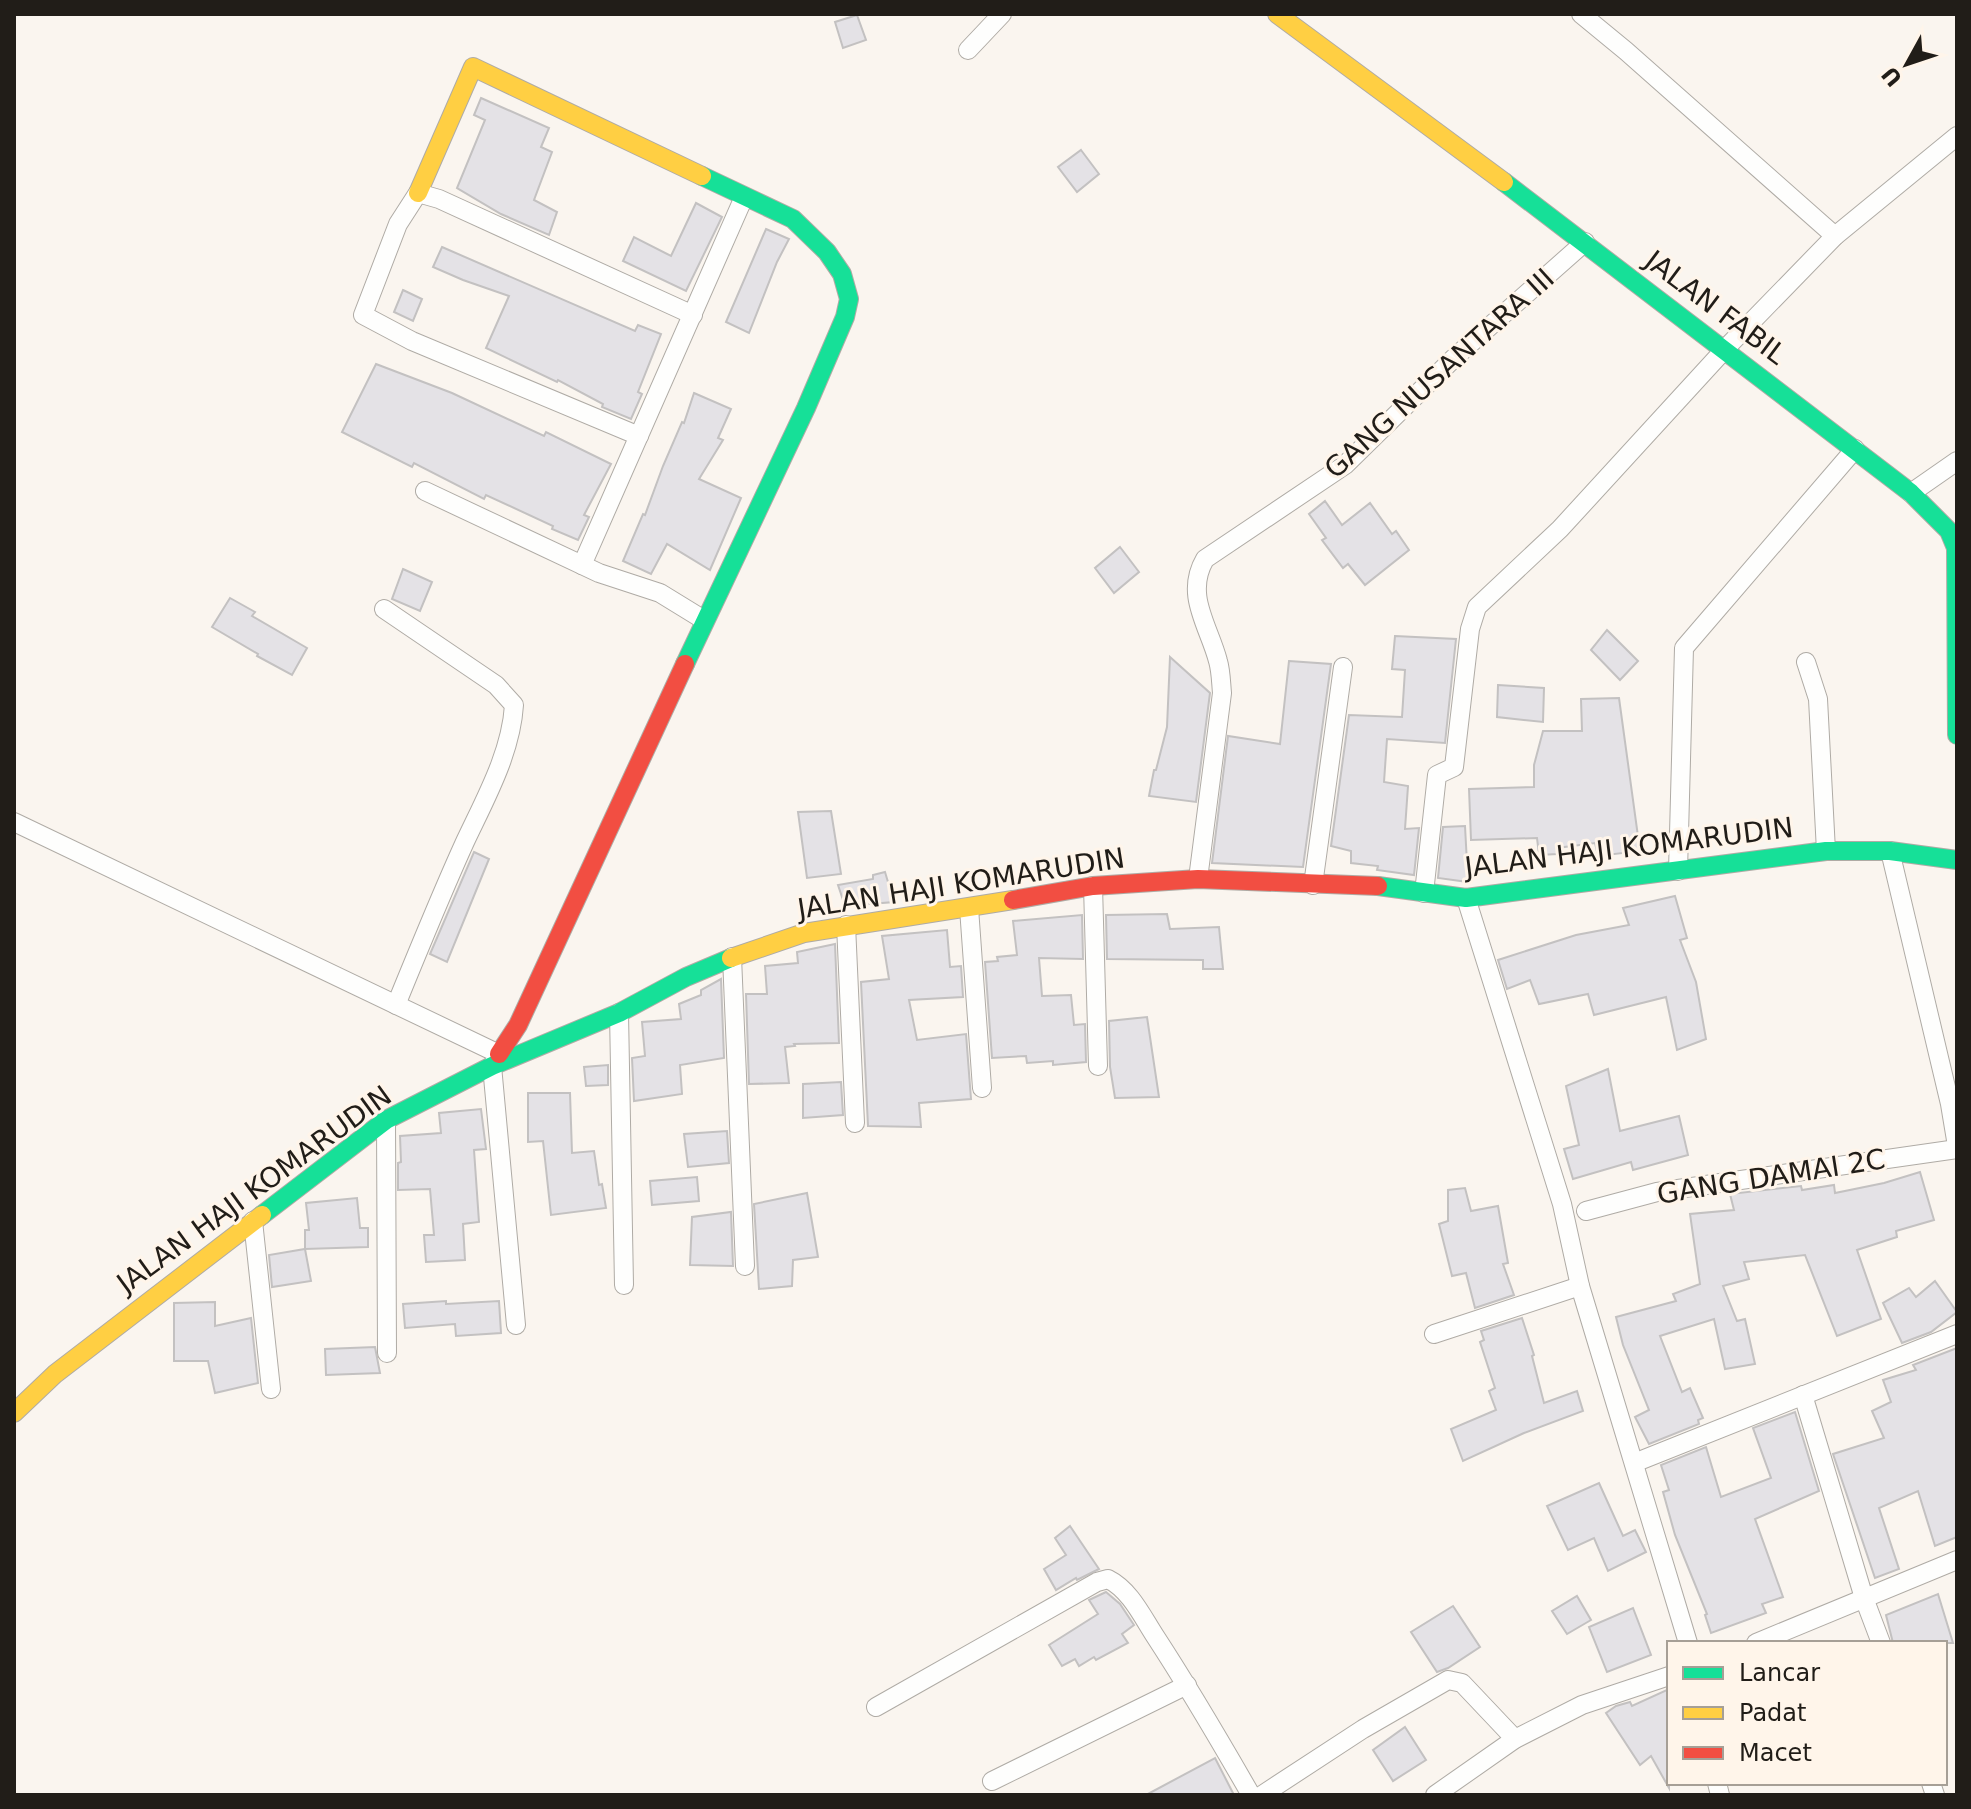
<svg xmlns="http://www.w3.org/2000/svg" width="1971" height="1809" font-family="'DejaVu Sans',sans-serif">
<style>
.building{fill:#e4e2e6;stroke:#c3c1c1;stroke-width:2}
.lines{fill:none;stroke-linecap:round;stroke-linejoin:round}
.street-casing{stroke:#afaba5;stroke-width:20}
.fast-casing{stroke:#afaba5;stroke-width:20}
.slow-casing{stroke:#afaba5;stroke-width:20}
.jam-casing{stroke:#afaba5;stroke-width:20}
.street{stroke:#fefefd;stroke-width:18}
.fast{stroke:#16e098;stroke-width:18}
.slow{stroke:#ffcf43;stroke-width:18}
.jam{stroke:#f24e42;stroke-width:18}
.labels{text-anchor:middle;stroke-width:6;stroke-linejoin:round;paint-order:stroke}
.street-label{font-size:28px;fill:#211d18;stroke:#fff5ea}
</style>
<rect width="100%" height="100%" fill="#faf5ef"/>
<g class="building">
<polygon points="857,15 866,40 843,48 835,22"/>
<polygon points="481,98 549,128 541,147 552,152 534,200 557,212 549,235 501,214 457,188 485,120 474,115"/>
<polygon points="1081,150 1099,174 1077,192 1058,167"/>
<polygon points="696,203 722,217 686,291 623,261 634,237 671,256"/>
<polygon points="766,229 789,239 777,262 749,333 726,322"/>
<polygon points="442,247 635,331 638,325 661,334 638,392 642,394 631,419 602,407 603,404 558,380 557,382 486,348 509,296 463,280 433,267"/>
<polygon points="403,290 422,299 413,321 394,312"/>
<polygon points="376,364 452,393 544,436 546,432 611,464 584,515 589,517 578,540 552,529 553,526 486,495 484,499 414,463 412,467 342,432"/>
<polygon points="694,393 731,409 718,438 723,440 699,479 741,498 710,570 667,544 651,574 623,561 643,514 645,515 663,466 682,422 684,423"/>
<polygon points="1325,501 1342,525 1370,503 1392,534 1396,531 1409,550 1365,585 1348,564 1343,568 1322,540 1326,538 1309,514"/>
<polygon points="1120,547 1139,572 1114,593 1095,568"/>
<polygon points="403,569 432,582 420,611 392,599"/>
<polygon points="230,598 255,612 252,616 307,648 292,675 257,656 258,654 212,627"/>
<polygon points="1607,630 1638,661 1620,680 1591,650"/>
<polygon points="1395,636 1456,639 1445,743 1387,739 1384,782 1408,786 1405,829 1419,828 1414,875 1377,870 1378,866 1351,863 1351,851 1331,846 1349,715 1402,717 1405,670 1392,669"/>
<polygon points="1170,657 1210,693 1196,802 1149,796 1154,770 1156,770 1167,727"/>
<polygon points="1289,661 1331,664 1303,867 1212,863 1228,736 1280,744"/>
<polygon points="1498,685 1544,688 1543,722 1497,717"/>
<polygon points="1619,698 1640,851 1598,856 1595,843 1557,848 1557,854 1539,855 1537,838 1471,840 1469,789 1534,787 1534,765 1543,731 1582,731 1581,699"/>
<polygon points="831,811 841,874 807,878 798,812"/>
<polygon points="1465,826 1468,882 1438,878 1443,827"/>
<polygon points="474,852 489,859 447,962 430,954"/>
<polygon points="885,872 894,902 845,906 838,885 873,879 873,875"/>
<polygon points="1675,896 1687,938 1680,940 1696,982 1706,1039 1677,1050 1666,997 1594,1015 1588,994 1539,1004 1530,980 1507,989 1498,960 1576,935 1629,925 1623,908"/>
<polygon points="1167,914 1170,929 1219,927 1223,969 1203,969 1203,960 1107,959 1106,915"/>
<polygon points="1082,915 1083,959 1039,958 1042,996 1071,995 1074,1025 1085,1024 1086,1062 1053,1065 1053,1061 1027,1063 1026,1056 992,1058 985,962 998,961 997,957 1017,955 1013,921"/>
<polygon points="947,930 950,967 961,966 963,997 909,1000 917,1040 966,1034 971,1099 919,1103 921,1127 868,1126 861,982 889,979 882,936"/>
<polygon points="835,944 839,1043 794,1044 795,1046 785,1047 789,1083 749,1084 746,994 767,994 765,966 798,963 797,952"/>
<polygon points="721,979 724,1058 680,1065 682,1094 634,1101 632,1058 645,1056 642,1022 681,1019 679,1004 701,995 701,990"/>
<polygon points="1147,1017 1159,1097 1115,1098 1110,1067 1109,1021"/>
<polygon points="608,1065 608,1085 586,1086 584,1067"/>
<polygon points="1608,1069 1620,1131 1679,1116 1688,1155 1633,1170 1631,1162 1573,1179 1564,1149 1579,1145 1566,1086"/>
<polygon points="841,1082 843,1115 803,1118 803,1084"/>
<polygon points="528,1093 570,1093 572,1153 594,1151 599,1185 602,1184 606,1208 551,1215 543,1141 528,1142"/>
<polygon points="481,1109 486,1149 474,1150 479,1222 463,1224 465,1260 426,1262 424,1235 434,1235 430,1189 398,1190 398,1163 401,1162 400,1136 441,1133 439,1113"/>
<polygon points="727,1131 729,1163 688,1167 684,1134"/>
<polygon points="1920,1172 1934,1220 1896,1231 1897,1237 1857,1250 1881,1319 1837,1336 1805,1255 1744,1262 1749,1279 1723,1286 1737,1321 1745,1319 1755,1364 1725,1369 1714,1319 1660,1336 1682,1392 1690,1388 1703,1418 1698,1420 1699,1424 1649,1444 1635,1417 1649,1410 1623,1345 1616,1317 1676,1301 1673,1294 1700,1284 1690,1214 1734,1210 1730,1194 1801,1186 1802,1190 1834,1185 1835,1193 1884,1183"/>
<polygon points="697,1177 699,1201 652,1205 650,1181"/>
<polygon points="1465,1188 1471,1211 1498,1206 1508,1263 1503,1264 1514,1295 1475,1308 1466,1273 1452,1276 1439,1224 1448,1221 1448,1190"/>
<polygon points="807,1193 818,1257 793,1260 792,1286 759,1289 754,1204"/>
<polygon points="357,1198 360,1228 368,1228 368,1247 305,1249 305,1230 309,1230 306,1203"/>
<polygon points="731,1212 733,1266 690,1265 692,1217"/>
<polygon points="305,1249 311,1281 272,1287 269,1255"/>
<polygon points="1935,1281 1957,1312 1931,1332 1902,1343 1883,1303 1909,1288 1916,1297"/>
<polygon points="446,1301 446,1304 499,1301 501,1333 456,1336 455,1324 405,1328 403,1304"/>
<polygon points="215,1302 215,1326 251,1318 258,1383 215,1393 208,1361 174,1361 174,1303"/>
<polygon points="1522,1318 1534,1355 1532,1356 1544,1403 1577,1391 1583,1411 1524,1433 1463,1461 1451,1429 1496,1410 1489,1391 1495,1388 1480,1342 1484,1340 1481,1331"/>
<polygon points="375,1347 380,1373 326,1375 325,1349"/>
<polygon points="1957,1348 1957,1537 1935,1546 1918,1491 1879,1508 1899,1569 1875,1578 1833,1454 1884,1438 1872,1411 1891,1402 1883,1380 1916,1370 1913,1365"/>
<polygon points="1795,1412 1819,1491 1755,1519 1783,1597 1762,1604 1766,1613 1711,1633 1705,1615 1707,1614 1675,1535 1663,1492 1669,1490 1661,1465 1706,1447 1721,1497 1771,1478 1753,1428"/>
<polygon points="1599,1483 1623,1536 1635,1530 1646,1552 1608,1571 1594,1538 1568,1550 1547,1506"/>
<polygon points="1070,1526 1099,1569 1077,1580 1076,1578 1056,1590 1044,1569 1066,1555 1055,1538"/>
<polygon points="1106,1592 1120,1604 1134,1625 1122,1634 1128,1643 1096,1660 1094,1657 1079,1666 1075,1659 1062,1666 1049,1645 1098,1614 1089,1600"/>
<polygon points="1938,1594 1953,1643 1893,1643 1886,1615"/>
<polygon points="1577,1596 1591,1620 1567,1634 1552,1611"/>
<polygon points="1453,1606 1480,1647 1448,1668 1437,1672 1411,1632"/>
<polygon points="1633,1608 1651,1655 1607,1672 1589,1627"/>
<polygon points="1669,1689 1669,1788 1651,1756 1640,1765 1606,1713 1616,1706 1630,1702 1632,1706"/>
<polygon points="1405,1727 1426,1760 1393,1781 1373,1750"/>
<polygon points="1215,1758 1234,1795 1146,1795"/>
</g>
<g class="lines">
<g class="street-casing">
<g id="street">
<polyline points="1581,14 1626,51 1835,236"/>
<polyline points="968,50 1002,14"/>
<polyline points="639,436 412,341 363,315 398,224 418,193 439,199 693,315"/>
<polyline points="425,491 599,573 660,593 704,620"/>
<polyline points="1911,493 1957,461"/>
<polyline points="582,565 744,197"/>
<path d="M384,609L496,685L514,705C511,754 484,801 464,844C440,897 418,951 396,1005"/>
<polyline points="1806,662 1818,699 1826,851"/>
<polyline points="14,822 499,1054 492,1066 516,1325"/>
<polyline points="1890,851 1950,1104 1957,1146"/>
<polyline points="1678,871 1684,648 1855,449"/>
<path d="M1198,879L1222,693C1221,683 1221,671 1218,661C1209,626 1184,595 1205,559L1345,465L1454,358L1585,242"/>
<polyline points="1313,885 1343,667"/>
<polyline points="1093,886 1098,1066"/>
<polyline points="1424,893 1437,775 1454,767 1470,629 1477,607 1560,529 1725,349 1835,236 1957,136"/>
<polyline points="1466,898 1562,1204 1580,1286 1688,1643"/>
<polyline points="969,908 982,1088"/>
<polyline points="846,925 855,1123"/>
<polyline points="732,957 745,1266"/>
<polyline points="619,1013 624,1285"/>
<polyline points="386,1120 387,1353"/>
<polyline points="1586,1211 1657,1192 1957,1149"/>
<polyline points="253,1221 271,1389"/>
<polyline points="1434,1334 1580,1286"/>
<polyline points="1803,1395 1864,1598 1881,1643"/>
<polyline points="1634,1463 1957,1334"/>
<polyline points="1756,1643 1957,1560"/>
<path d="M876,1707L1097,1582L1108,1579C1130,1590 1142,1616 1155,1636C1189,1688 1220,1741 1251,1795"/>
<polyline points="992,1781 1187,1685"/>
<polyline points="1717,1783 1720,1795"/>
<polyline points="1931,1783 1935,1795"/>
<polyline points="1262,1795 1363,1729 1448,1680 1462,1683 1515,1739"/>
<polyline points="1435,1795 1515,1739 1582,1705 1669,1676"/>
</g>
</g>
<g class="fast-casing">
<g id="fast">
<polyline points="1504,182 1911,493 1949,531 1956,548 1957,735"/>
<polyline points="685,664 806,408 845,317 849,299 842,274 827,252 793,219 702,176"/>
<polyline points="1378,886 1466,898 1826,851 1890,851 1957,860"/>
<polyline points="262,1215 386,1120 492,1066 619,1013 686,977 731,958"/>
</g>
</g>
<g class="slow-casing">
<g id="slow">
<polyline points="1277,14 1504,182"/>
<polyline points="418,193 473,67 702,176"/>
<polyline points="731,958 804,933 1013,900"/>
<polyline points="14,1413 55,1374 262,1215"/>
</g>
</g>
<g class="jam-casing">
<g id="jam">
<polyline points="1013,900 1093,886 1198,879 1378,886"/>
<polyline points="499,1054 518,1025 685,664"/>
</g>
</g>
<use href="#street" class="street"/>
<use href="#fast" class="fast"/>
<use href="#slow" class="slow"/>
<use href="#jam" class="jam"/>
</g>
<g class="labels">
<g class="street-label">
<text transform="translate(1716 307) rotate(37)" y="10">JALAN FABIL</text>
<text transform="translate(1439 373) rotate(-42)" y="10">GANG NUSANTARA III</text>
<text transform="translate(1629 847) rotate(-7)" y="10">JALAN HAJI KOMARUDIN</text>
<text transform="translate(961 883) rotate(-9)" y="10">JALAN HAJI KOMARUDIN</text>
<text transform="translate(1771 1176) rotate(-9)" y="10">GANG DAMAI 2C</text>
<text transform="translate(254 1189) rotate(-36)" y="10">JALAN HAJI KOMARUDIN</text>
</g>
</g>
<rect width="1971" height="1809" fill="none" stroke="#211d18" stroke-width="32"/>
<rect x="1667" y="1641" width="280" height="144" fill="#fff5ea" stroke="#a69f96" stroke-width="2"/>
<rect x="1683" y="1667" width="40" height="12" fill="#16e098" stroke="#a69f96" stroke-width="2"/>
<text x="1739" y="1681" font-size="24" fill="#211d18">Lancar</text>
<rect x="1683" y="1707" width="40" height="12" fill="#ffcf43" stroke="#a69f96" stroke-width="2"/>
<text x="1739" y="1721" font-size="24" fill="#211d18">Padat</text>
<rect x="1683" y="1747" width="40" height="12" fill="#f24e42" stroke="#a69f96" stroke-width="2"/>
<text x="1739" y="1761" font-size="24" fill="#211d18">Macet</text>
<g transform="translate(1907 64) rotate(230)" stroke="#fff5ea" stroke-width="6" paint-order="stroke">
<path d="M0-6L14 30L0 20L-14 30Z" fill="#211d18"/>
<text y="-12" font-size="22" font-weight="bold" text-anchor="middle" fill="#211d18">U</text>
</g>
</svg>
